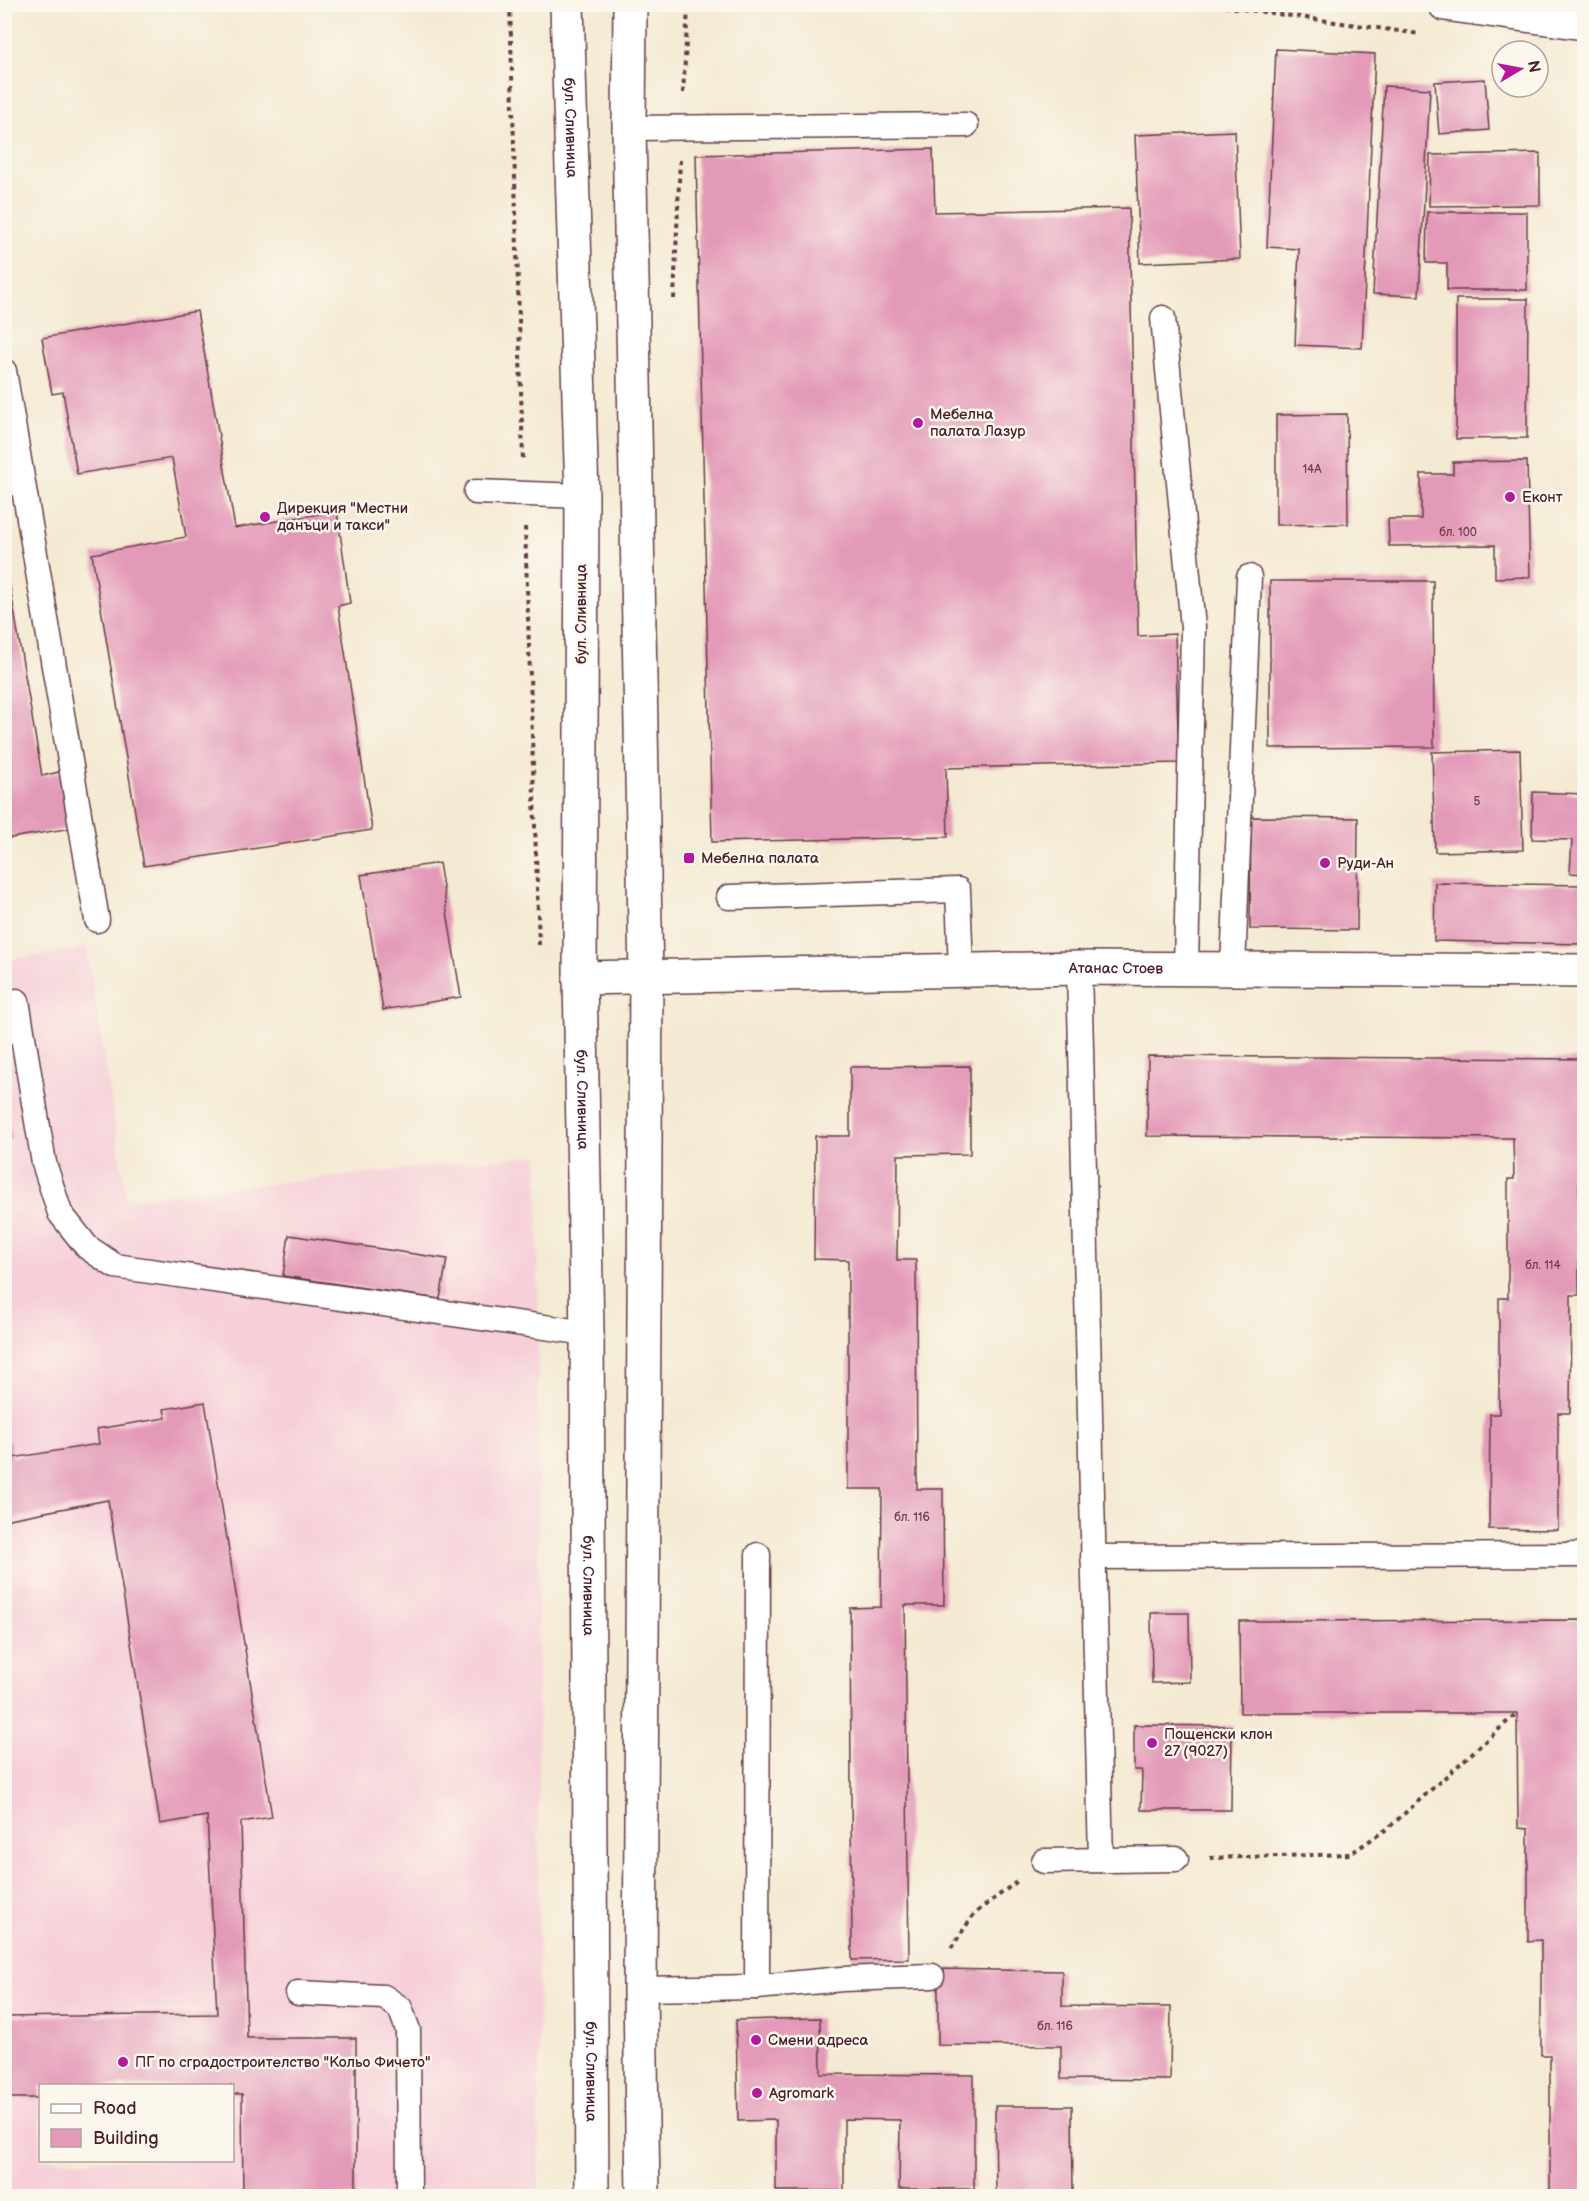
<svg xmlns="http://www.w3.org/2000/svg" width="1589" height="2201" font-family="'Balsamiq Sans',sans-serif">
<style>
.built{fill:#f6cfd8;fill-rule:evenodd}
.building{fill:#e39ab8}
.lines{fill:none;stroke-linecap:round;stroke-linejoin:round}
.service-casing{stroke:#643d44;stroke-width:27}
.minor-casing{stroke:#643d44;stroke-width:36}
.tertiary-casing{stroke:#643d44;stroke-width:36}
.secondary-casing{stroke:#643d44;stroke-width:36}
.path{stroke:#643d44;stroke-width:4;stroke-dasharray:4.5 4.5;stroke-linecap:butt}
.service{stroke:#fff;stroke-width:24}
.minor{stroke:#fff;stroke-width:33}
.tertiary{stroke:#fff;stroke-width:33}
.secondary{stroke:#fff;stroke-width:33}
.poi-dot{fill:#b5179e;stroke:#fbf7ec;stroke-width:2}
.labels{text-anchor:middle;stroke-width:5;stroke-linejoin:round;paint-order:stroke}
.number-label{font-size:12px;fill:#703e4e}
.street-label{font-size:15px;fill:#4a1f2b;stroke:#fbf7ec}
.poi-label{font-size:15px;fill:#4a1f2b;stroke:#fbf7ec;text-anchor:start}
</style>
<rect width="100%" height="100%" fill="#fbf7ec"/>
<filter id="ink" filterUnits="userSpaceOnUse"><feTurbulence type="fractalNoise" baseFrequency=".0167" numOctaves="2"/><feDisplacementMap in="SourceGraphic" scale="12" xChannelSelector="R" yChannelSelector="G"/><feConvolveMatrix kernelMatrix="1 2 1 2 8 2 1 2 1" color-interpolation-filters="sRGB"/></filter>
<filter id="wash" filterUnits="userSpaceOnUse"><feTurbulence type="fractalNoise" baseFrequency=".008" numOctaves="4" result="noise"/><feDisplacementMap in="SourceGraphic" scale="24" xChannelSelector="R" yChannelSelector="G"/><feGaussianBlur stdDeviation="1.35" result="paint"/><feColorMatrix in="noise" values="0 0 0 0 0 0 0 0 0 0 0 0 0 0 0 0 0 1.4 0 .05"/><feComposite in="paint" operator="in"/></filter>
<g filter="url(#wash)">
<rect width="100%" height="100%" fill="#f4ead3"/>
<path class="built" d="M87,948L127,1199L538,1155L539,2196H5V960ZM40,2086H232V2160H40Z"/>
<g id="blocks">
<g class="building">
<polygon points="1276,49 1375,54 1362,348 1295,345 1299,249 1267,247"/>
<polygon points="1485,79 1489,130 1439,134 1435,82"/>
<polygon points="1384,86 1430,89 1419,296 1373,294"/>
<polygon points="1235,131 1240,259 1140,263 1135,135"/>
<polygon points="933,149 935,212 1129,208 1138,636 1175,634 1179,763 946,768 948,837 712,842 696,155"/>
<polygon points="1540,153 1540,205 1429,206 1430,155"/>
<polygon points="1427,212 1527,212 1527,290 1447,290 1447,263 1426,263"/>
<polygon points="1456,299 1528,299 1527,438 1456,439"/>
<polygon points="197,311 235,528 337,511 350,603 338,606 372,830 144,866 92,554 186,537 172,458 77,474 63,392 52,394 42,338"/>
<polygon points="1347,414 1348,524 1276,525 1276,415"/>
<polygon points="1527,461 1530,577 1495,578 1495,545 1389,546 1388,519 1421,519 1421,474 1453,474 1453,462"/>
<polygon points="6,563 42,776 63,771 72,828 4,839"/>
<polygon points="1270,581 1433,581 1434,747 1270,748"/>
<polygon points="1520,750 1523,850 1435,852 1432,752"/>
<polygon points="1533,792 1584,794 1584,874 1570,873 1572,840 1532,839"/>
<polygon points="1251,817 1358,818 1357,930 1250,929"/>
<polygon points="439,863 461,997 383,1010 361,875"/>
<polygon points="1435,883 1584,885 1584,944 1434,941"/>
<polygon points="1148,1056 1584,1059 1584,1179 1579,1179 1579,1295 1571,1295 1570,1413 1558,1413 1558,1530 1489,1529 1490,1414 1499,1414 1499,1298 1508,1298 1508,1179 1514,1179 1513,1138 1147,1136"/>
<polygon points="970,1066 970,1154 898,1155 897,1260 916,1260 917,1489 943,1489 944,1605 905,1605 909,1959 852,1960 850,1608 881,1607 882,1489 848,1489 848,1260 814,1259 815,1136 850,1136 850,1067"/>
<polygon points="4,1097 12,1138 4,1139"/>
<polygon points="289,1235 447,1259 440,1299 283,1276"/>
<polygon points="205,1402 272,1817 241,1822 247,2038 356,2038 356,2196 243,2196 242,2094 232,2094 232,2086 40,2086 40,2098 4,2098 4,2017 217,2014 207,1816 160,1824 108,1500 4,1520 4,1441 10,1441 13,1458 99,1444 97,1429 166,1418 164,1409"/>
<polygon points="1151,1613 1189,1613 1190,1682 1152,1683"/>
<polygon points="1584,1620 1584,2196 1550,2196 1550,2055 1541,2055 1541,1940 1528,1941 1528,1829 1518,1828 1517,1713 1240,1713 1239,1621"/>
<polygon points="1134,1725 1232,1726 1231,1810 1141,1810 1142,1770 1134,1770"/>
<polygon points="938,1969 1062,1971 1062,2006 1171,2007 1170,2080 1061,2079 1061,2046 938,2045"/>
<polygon points="820,2018 821,2074 974,2075 974,2189 899,2189 900,2120 844,2119 844,2191 776,2191 776,2120 738,2121 736,2020"/>
<polygon points="995,2106 1072,2106 1073,2196 996,2196"/>
</g>
</g>
</g>
<g filter="url(#ink)">
<use href="#blocks" fill-opacity="0" stroke="#643d44" stroke-width="1.5"/>
<g class="lines">
<g class="service-casing">
<g id="service">
<polyline points="629,128 966,125"/>
<polyline points="1163,318 1193,627 1186,969"/>
<polyline points="4,371 97,920"/>
<polyline points="476,492 582,496"/>
<polyline points="729,897 958,890 961,970"/>
<polyline points="1079,968 1101,1860"/>
<polyline points="1233,969 1249,577"/>
<polyline points="17,1001 44,1163 60,1213 87,1247 115,1266 587,1333"/>
<polyline points="1093,1557 1584,1555"/>
<polyline points="1044,1861 1176,1859"/>
<polyline points="757,1987 758,1555"/>
<polyline points="640,1989 757,1987 842,1979 932,1976"/>
<polyline points="298,1993 384,1997 400,2008 408,2030 409,2196"/>
</g>
</g>
<g class="minor-casing">
<g id="minor">
<path id="s1" d="M580,978L1079,968L1584,971"/>
</g>
</g>
<g class="tertiary-casing">
<polyline id="tertiary" points="1445,4 1584,23"/>
</g>
<g class="secondary-casing">
<g id="secondary">
<path id="s2" d="M567,4L582,496L580,978L587,1333L592,2196"/>
<polyline points="630,4 629,128 646,976 640,1989 643,2196"/>
</g>
</g>
<g class="path">
<polyline points="510,4 523,460"/>
<polyline points="1207,4 1420,34"/>
<polyline points="683,93 688,8 691,4"/>
<polyline points="674,299 680,160"/>
<polyline points="525,527 539,945"/>
<polyline points="1210,1858 1350,1854 1387,1829 1517,1713"/>
<polyline points="951,1948 974,1914 1019,1880"/>
</g>
<use href="#service" class="service"/>
<use href="#minor" class="minor"/>
<use href="#tertiary" class="tertiary"/>
<use href="#secondary" class="secondary"/>
</g>
</g>
<g class="poi-dot">
<circle cx="918" cy="423" r="6"/>
<circle cx="1510" cy="497" r="6"/>
<circle cx="265" cy="517" r="6"/>
<rect x="683" y="852" width="12" height="12" rx="3"/>
<circle cx="1325" cy="863" r="6"/>
<circle cx="1152" cy="1743" r="6"/>
<circle cx="756" cy="2040" r="6"/>
<circle cx="123" cy="2062" r="6"/>
<circle cx="757" cy="2093" r="6"/>
</g>
<g class="labels">
<g class="number-label">
<text x="1312" y="473">14А</text>
<text x="1458" y="536">бл. 100</text>
<text x="1477" y="805">5</text>
<text x="1543" y="1269">бл. 114</text>
<text x="912" y="1521">бл. 116</text>
<text x="1055" y="2030">бл. 116</text>
</g>
<g class="street-label">
<text dy="5" stroke="none"><textPath href="#s2" startOffset="124">бул. Сливница</textPath></text>
<text transform="translate(581 614) rotate(-90)" y="5">бул. Сливница</text>
<text dy="5" stroke="none"><textPath href="#s1" startOffset="536">Атанас Стоев</textPath></text>
<text dy="5" stroke="none"><textPath href="#s2" startOffset="1096">бул. Сливница</textPath></text>
<text dy="5" stroke="none"><textPath href="#s2" startOffset="1582">бул. Сливница</textPath></text>
<text dy="5" stroke="none"><textPath href="#s2" startOffset="2068">бул. Сливница</textPath></text>
</g>
<g class="poi-label">
<text x="930" y="419">Мебелна<tspan x="930" dy="17">палата Лазур</tspan></text>
<text x="1522" y="502">Еконт</text>
<text x="277" y="513">Дирекция "Местни<tspan x="277" dy="17">данъци и такси"</tspan></text>
<text x="701" y="863">Мебелна палата</text>
<text x="1337" y="868">Руди-Ан</text>
<text x="1164" y="1739">Пощенски клон<tspan x="1164" dy="17">27 (9027)</tspan></text>
<text x="768" y="2045">Смени адреса</text>
<text x="135" y="2067">ПГ по сградостроителство "Кольо Фичето"</text>
<text x="769" y="2098">Agromark</text>
</g>
</g>
<rect width="1589" height="2201" fill="none" stroke="#fbf7ec" stroke-width="24"/>
<rect x="39" y="2084" width="195" height="78" fill="#fbf7ec" stroke="#b4a19f" stroke-width="1.5"/>
<rect x="51" y="2104" width="30" height="9" fill="#ffffff" stroke="#b4a19f" stroke-width="1.5"/>
<text x="93" y="2114" font-size="18" fill="#4a1f2b">Road</text>
<rect x="51" y="2129" width="30" height="18" fill="#e39ab8" stroke="#b4a19f" stroke-width="1.5"/>
<text x="93" y="2144" font-size="18" fill="#4a1f2b">Building</text>
<g transform="translate(1520 69) rotate(80)"><circle r="28" fill="#fbf7ec" stroke="#b4a19f" stroke-width="1.5"/>
<path d="M0-4.5L10 22L0 15L-10 22Z" fill="#b5179e"/>
<text y="-9" font-size="16" font-weight="bold" text-anchor="middle" fill="#4a1f2b">N</text>
</g>
</svg>
